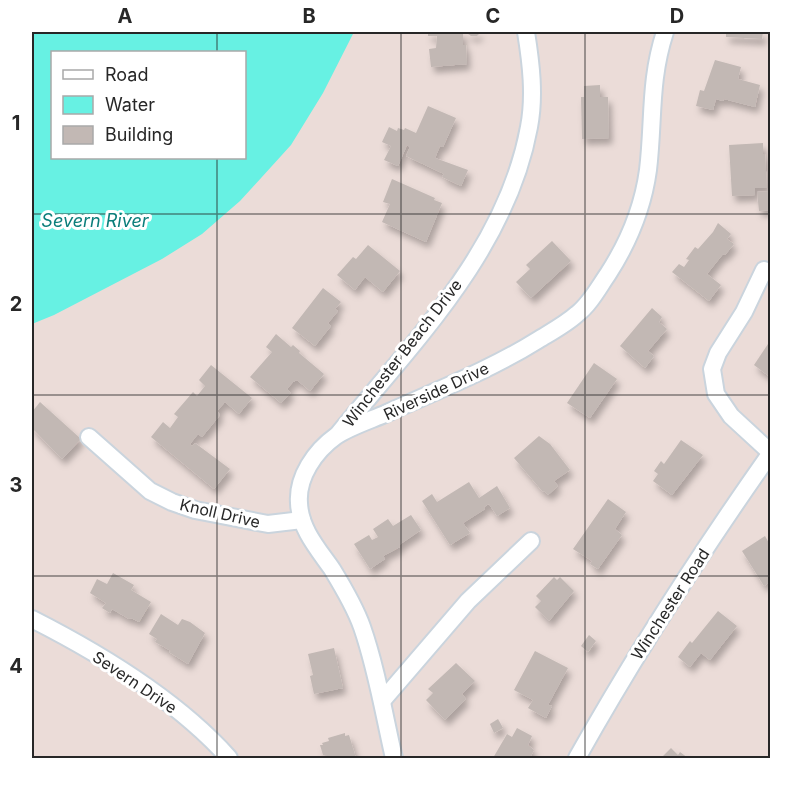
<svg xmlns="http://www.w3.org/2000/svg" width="802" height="790" font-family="Inter,sans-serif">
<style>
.water{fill:#67f1e3;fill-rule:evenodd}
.building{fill:#c2b8b4;filter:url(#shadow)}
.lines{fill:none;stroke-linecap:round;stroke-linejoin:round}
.street-casing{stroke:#cad4dd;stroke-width:20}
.street{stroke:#fff;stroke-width:16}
.grid{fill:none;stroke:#272727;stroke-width:1.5;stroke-opacity:0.55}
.labels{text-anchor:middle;stroke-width:6;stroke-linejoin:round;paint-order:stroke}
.street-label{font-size:16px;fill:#272727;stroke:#fff}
.water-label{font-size:18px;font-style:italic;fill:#0b7e7b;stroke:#fff}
.neatline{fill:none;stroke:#272727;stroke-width:2}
.grid-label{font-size:20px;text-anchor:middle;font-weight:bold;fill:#272727}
</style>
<defs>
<filter id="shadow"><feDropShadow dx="3.5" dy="6" stdDeviation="3" flood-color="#0004"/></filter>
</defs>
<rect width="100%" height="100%" fill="#ebdcd8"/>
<path class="water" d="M32,32H354L323,93L291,145L240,201L202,234L162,259L54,315L32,324ZM52,52H244V158H52Z"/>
<g class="building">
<polygon points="428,32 463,32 463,45 466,45 467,64 431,67 429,49 436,48 437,36 428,36"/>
<polygon points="465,32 481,32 477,36 471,36"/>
<polygon points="726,32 763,32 762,39 726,37"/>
<polygon points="715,60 741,67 738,79 760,85 755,107 724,99 723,101 716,99 713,110 696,106 700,90 704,91"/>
<polygon points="600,85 600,97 608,97 609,138 582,139 581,97 584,97 584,86"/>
<polygon points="428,106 456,118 443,147 440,146 435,158 468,170 461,186 442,177 444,174 406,156 410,147 407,145 398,166 384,160 391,146 382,142 389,127 397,131 398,128 404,130 405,128 416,133"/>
<polygon points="763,143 763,154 765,154 767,188 755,188 755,195 732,196 729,145"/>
<polygon points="392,179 435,198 434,200 442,203 426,242 382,222 390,204 383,202"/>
<polygon points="770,191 770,210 759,211 757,192"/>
<polygon points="718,223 731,234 727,239 734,244 725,255 723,254 707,274 721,285 709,301 672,272 679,264 684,267 689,260 686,259 695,247 698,249 713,232"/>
<polygon points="552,241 571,261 531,298 516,282 530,269 526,265"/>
<polygon points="368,245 400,271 383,292 365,277 355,290 337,275 353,257 356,259"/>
<polygon points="323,288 341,302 335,309 338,311 328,323 331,326 315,346 292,328"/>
<polygon points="652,308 662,317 659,322 667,329 648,351 654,356 645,368 620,346"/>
<polygon points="276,334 291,347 293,345 300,351 299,353 324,374 310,391 297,380 293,382 287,389 291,393 281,403 250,377 272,352 266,347"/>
<polygon points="770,341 770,377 754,365"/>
<polygon points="594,363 617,379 590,418 567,403"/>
<polygon points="211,365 252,398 239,414 225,402 217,411 220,415 202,437 198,434 190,444 192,446 195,443 230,469 214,489 151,437 163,422 170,428 178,417 174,414 193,392 197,396 205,386 199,380"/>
<polygon points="40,402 81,439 62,459 32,428 32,412"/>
<polygon points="539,436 550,444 570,470 554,481 558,486 548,495 544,491 543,492 514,458"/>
<polygon points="681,440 703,455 672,495 653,481 658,474 654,471 661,461 664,464"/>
<polygon points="469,482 479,498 497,486 510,508 497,516 489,504 487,505 484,507 485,509 463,523 470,533 450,545 422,501 432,494 437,502"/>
<polygon points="608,499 626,512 615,529 622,535 598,569 590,564 592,561 573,549"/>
<polygon points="411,515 421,530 399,545 400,547 383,556 385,559 370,569 354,544 369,535 372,540 378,537 373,529 388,519 393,526"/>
<polygon points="765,536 770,545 770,582 764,586 742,551"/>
<polygon points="113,573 134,585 131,590 151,602 139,622 131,618 129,619 112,609 110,613 102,608 106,603 90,593 97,579 107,584"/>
<polygon points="554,577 557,580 560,577 574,591 549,621 535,607 541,601 536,596"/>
<polygon points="718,611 737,626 710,660 701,653 690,667 678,657 690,641 692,643"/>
<polygon points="161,614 178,625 182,619 190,622 205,633 188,664 169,652 171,651 155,642 157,639 149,634"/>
<polygon points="589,635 596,641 588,652 581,646"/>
<polygon points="334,648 343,688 314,694 310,676 313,675 308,654"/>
<polygon points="535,651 568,668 548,705 552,706 546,718 528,708 533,700 514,690"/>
<polygon points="456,663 475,681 462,694 466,699 445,720 426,700 433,693 428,689"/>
<polygon points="498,719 503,728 494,733 490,724"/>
<polygon points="517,728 532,736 528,745 534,750 530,758 493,758 507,734 512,737"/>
<polygon points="345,733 345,736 349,735 356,758 327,758 326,755 323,755 320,745 323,745 322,743 329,741 328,738"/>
<polygon points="671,748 678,755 680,752 688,758 661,758"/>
</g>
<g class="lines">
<g class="street-casing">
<g id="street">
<polyline points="764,270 744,312 718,353 712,369 716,394 731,416 770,452"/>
<path d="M339,433C414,342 507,248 529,127C535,96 531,63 526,32"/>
<polyline points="89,437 150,491 172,502 195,510 268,524 302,520"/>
<path d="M32,619C101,654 177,700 229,758"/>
<polyline points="382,701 468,601 531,541"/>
<path d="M394,758C384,715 377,670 362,627C355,607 343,587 332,569C318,549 300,529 299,503C297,477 315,451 336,436C351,426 371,420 387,413C438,390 490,370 538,340C551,332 566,324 577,314C590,304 599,287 608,274C628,243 643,207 648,170C654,120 649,81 665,32"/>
<path d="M577,758C636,653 701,552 770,454"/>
</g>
</g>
<use href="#street" class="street"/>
</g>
<path class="grid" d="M217,32V52M401,32V758M585,32V758M217,158V758M32,214H770M32,395H770M32,576H770"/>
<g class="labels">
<g class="street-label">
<text transform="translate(402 353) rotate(-52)" y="6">Winchester Beach Drive</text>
<text transform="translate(436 391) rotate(-25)" y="6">Riverside Drive</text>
<text transform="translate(220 513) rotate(13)" y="6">Knoll Drive</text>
<text transform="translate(670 604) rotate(-57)" y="6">Winchester Road</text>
<text transform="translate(135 682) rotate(34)" y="6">Severn Drive</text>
</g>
<g class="water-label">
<text x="95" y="227">Severn River</text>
</g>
</g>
<rect width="802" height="790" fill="none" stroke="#ffffff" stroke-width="66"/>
<rect x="51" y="51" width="195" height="108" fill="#ffffff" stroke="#a9a9a9" stroke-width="1.5"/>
<rect x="63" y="70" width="30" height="9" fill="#ffffff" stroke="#a9a9a9" stroke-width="1.5"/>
<text x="105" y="81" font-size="18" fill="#272727">Road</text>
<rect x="63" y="96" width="30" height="18" fill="#67f1e3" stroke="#a9a9a9" stroke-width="1.5"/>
<text x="105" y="111" font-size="18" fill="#272727">Water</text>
<rect x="63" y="126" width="30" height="18" fill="#c2b8b4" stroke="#a9a9a9" stroke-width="1.5"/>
<text x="105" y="141" font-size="18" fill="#272727">Building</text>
<rect x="33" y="33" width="736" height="724" class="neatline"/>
<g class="grid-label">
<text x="125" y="23">A</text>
<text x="309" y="23">B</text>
<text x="493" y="23">C</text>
<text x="677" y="23">D</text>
<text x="16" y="130">1</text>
<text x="16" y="311">2</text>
<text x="16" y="492">3</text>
<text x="16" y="673">4</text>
</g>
</svg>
